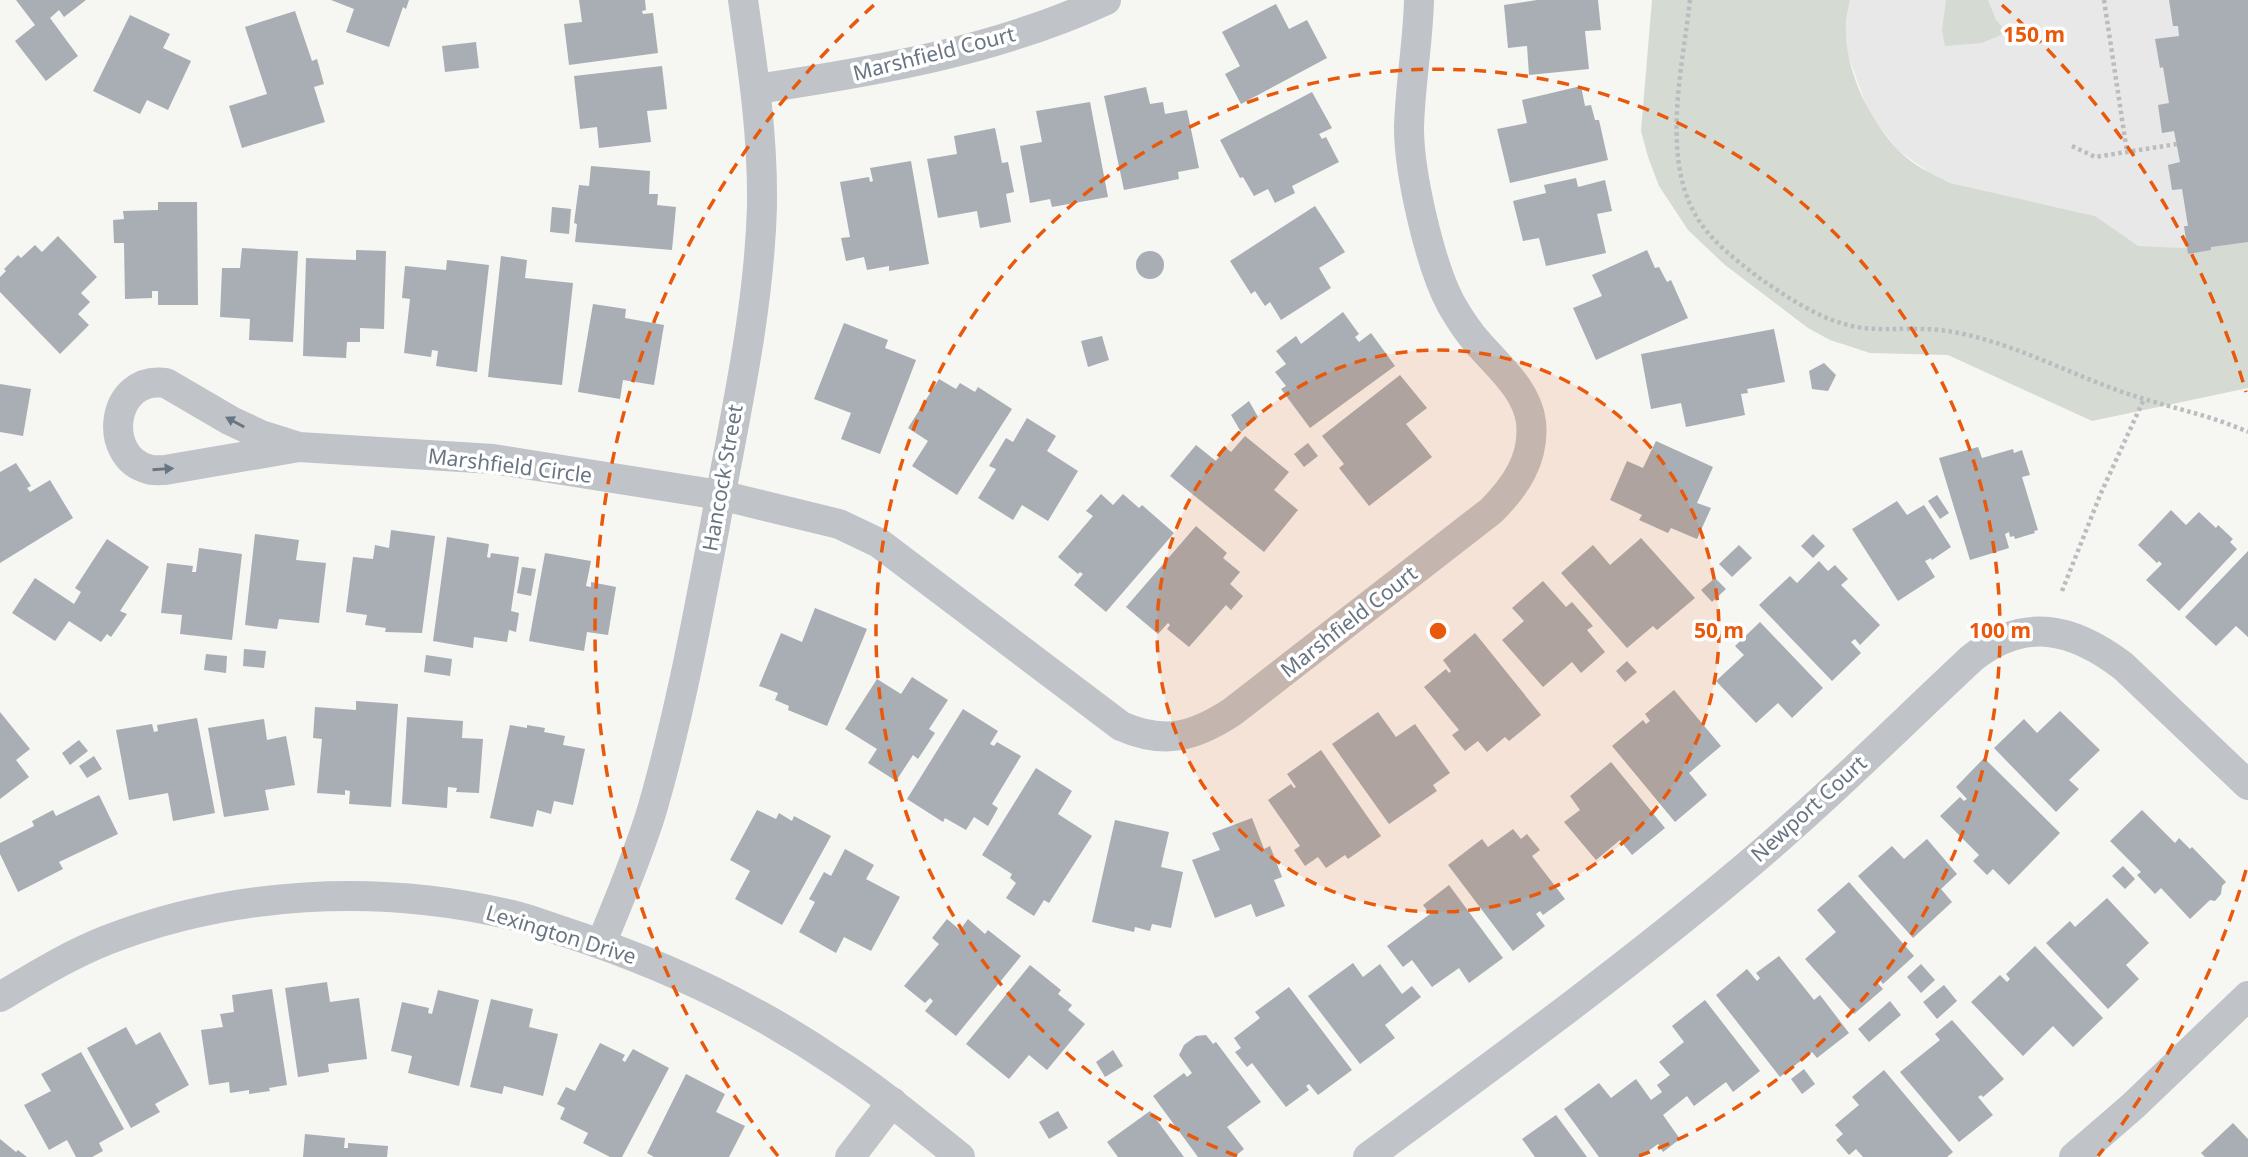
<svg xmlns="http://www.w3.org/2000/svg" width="2248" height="1157" font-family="'Noto Sans',sans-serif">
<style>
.built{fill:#e7e8e7}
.green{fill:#d5dbd3}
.building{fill:#a8aeb4}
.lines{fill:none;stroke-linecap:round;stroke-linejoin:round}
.path{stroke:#babcbf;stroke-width:4.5;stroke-dasharray:3.5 3.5;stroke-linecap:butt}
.street{stroke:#c0c3c7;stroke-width:30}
.oneway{fill:#687582}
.ring{fill:none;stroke:#e8590c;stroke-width:3.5;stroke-dasharray:12 9}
.labels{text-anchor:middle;stroke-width:7;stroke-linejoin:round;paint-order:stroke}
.street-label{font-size:21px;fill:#687582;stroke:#fff}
.centre{fill:#e8590c;stroke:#fff;stroke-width:3.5}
.ring-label{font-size:21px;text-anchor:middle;font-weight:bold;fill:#e8590c;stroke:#fff;stroke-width:7;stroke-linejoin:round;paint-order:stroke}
</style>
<rect width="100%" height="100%" fill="#f6f6f3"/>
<polygon class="built" points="1850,0 2248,0 2248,240 2184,248 2138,247 2095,216 1950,183 1932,174 1899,151 1875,121 1866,105 1848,55 1845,30"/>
<g class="green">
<path d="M1652,0H1850C1848,11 1845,22 1846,33C1847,75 1870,120 1899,151C1913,165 1932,174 1950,183L2095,216L2138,246L2184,248L2248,240V388L2092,421L1948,355L1870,353L1830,340L1808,328L1725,265L1688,230L1659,186L1648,157L1641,131Z"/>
<polygon points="1946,0 1988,0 1996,20 2005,30 2003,34 1982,43 1945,46 1942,30"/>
</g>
<g class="building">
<polygon points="16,0 86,0 64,17 59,10 50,18 78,56 46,81 15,41 35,25"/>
<polygon points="331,0 409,0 406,9 403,7 389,47 346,32 354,9"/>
<polygon points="579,0 645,0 646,10 642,11 643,14 653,13 658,53 569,65 564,24 582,22"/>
<polygon points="1537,0 1598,0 1601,30 1585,31 1589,69 1529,75 1527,46 1508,48 1504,5"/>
<polygon points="2169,0 2248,0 2248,242 2211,247 2211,250 2188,254 2184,226 2188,226 2182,189 2172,190 2168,165 2180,162 2174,131 2162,133 2158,105 2169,103 2163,67 2160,68 2155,39 2179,36 2178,26 2173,26"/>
<polygon points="1276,4 1289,29 1307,20 1327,58 1241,104 1225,74 1240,66 1222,32"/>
<polygon points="295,11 312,61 317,59 324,84 314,87 325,122 242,148 229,106 267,94 245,27"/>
<polygon points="130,15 170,34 163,48 191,61 168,110 147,100 140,114 93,91"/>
<polygon points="476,42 479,68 445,72 442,46"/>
<polygon points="662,66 667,109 647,111 651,142 599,148 597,127 580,129 574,76"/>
<polygon points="1581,86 1585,106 1591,105 1595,120 1599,120 1608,160 1510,183 1497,129 1527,123 1522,100"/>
<polygon points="1146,87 1150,104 1163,102 1165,114 1187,110 1199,168 1178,172 1179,179 1124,190 1104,96"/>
<polygon points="1312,92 1332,128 1319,134 1322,139 1326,137 1339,162 1292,186 1295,193 1275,203 1268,189 1254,196 1243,177 1240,178 1220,140"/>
<polygon points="1090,102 1108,197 1052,207 1050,199 1030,203 1020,146 1042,142 1036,111"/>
<polygon points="995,128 1002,163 1008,162 1014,192 1006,194 1011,222 980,228 977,211 938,218 927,159 957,154 954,136"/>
<polygon points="911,161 929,264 889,271 889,266 867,270 864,257 846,261 841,238 850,237 840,182 869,177 870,182 873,181 870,168"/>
<polygon points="591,166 650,171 649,194 658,194 657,205 676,207 672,250 575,242 577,224 574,223 579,185 589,186"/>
<polygon points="1576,178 1578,187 1605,180 1612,211 1597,214 1606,253 1546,266 1539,238 1523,241 1513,201 1546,193 1544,185"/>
<polygon points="158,202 197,202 198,305 158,305 158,291 152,291 152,298 125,299 124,243 114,243 113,220 124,219 123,211 158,210"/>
<polygon points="1315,206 1345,252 1319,268 1331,288 1281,320 1270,302 1265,306 1255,291 1251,294 1230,261"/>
<polygon points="552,207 571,209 569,234 550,232"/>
<polygon points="58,236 97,277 81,293 90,302 78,314 89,325 60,354 0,292 0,277 6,271 4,269 18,255 21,258 35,245 42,252"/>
<polygon points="242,248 298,251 293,342 249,340 250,319 220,317 222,268 240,268"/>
<polygon points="356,250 386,251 384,329 360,328 360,342 347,342 346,358 303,356 306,258 356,260"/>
<polygon points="1647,250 1655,268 1659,267 1667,282 1671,280 1688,318 1596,360 1573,308 1602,296 1592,275"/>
<circle cx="1150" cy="265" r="14"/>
<polygon points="501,256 527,260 525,278 573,283 562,385 488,377"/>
<polygon points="447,260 489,265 477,372 436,366 438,351 432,350 431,357 404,353 410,299 402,298 405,266 446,270"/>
<polygon points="593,304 626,309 625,318 664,325 654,385 623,380 620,399 578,392"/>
<polygon points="1343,312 1359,334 1355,337 1359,342 1371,333 1395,366 1310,428 1281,389 1286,386 1275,372 1286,364 1276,351 1296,336 1301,344"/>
<polygon points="844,323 888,340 885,348 916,360 880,454 841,439 851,413 814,399"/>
<polygon points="1774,329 1785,382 1747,389 1748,393 1741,394 1745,415 1686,427 1681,403 1651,409 1641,354"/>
<polygon points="1102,336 1109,360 1088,367 1081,341"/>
<polygon points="1824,363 1836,375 1828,391 1812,389 1809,371"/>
<polygon points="1400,375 1427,408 1406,424 1432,457 1369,506 1339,468 1344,464 1322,436"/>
<polygon points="939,379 956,389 960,383 975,392 978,387 1012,409 957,495 912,466 928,441 908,428"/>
<polygon points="0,384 31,389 23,436 0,432"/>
<polygon points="1249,401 1258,417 1241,432 1231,415"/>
<polygon points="1027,418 1056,436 1047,451 1078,471 1048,521 1022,505 1013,520 978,498 996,469 989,466 1006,438 1013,442"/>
<polygon points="1245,436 1289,472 1274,490 1298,510 1264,552 1170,476 1196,445 1216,461 1226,448 1231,452"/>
<polygon points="1656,441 1713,467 1697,503 1711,508 1697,539 1671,528 1668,533 1639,520 1642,515 1610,500 1627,461 1643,468"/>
<polygon points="1308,443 1318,456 1304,467 1294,454"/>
<polygon points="1978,447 1982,458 2013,449 2014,453 2022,450 2030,475 2022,477 2038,530 2034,531 2035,533 2015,539 2014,536 2010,537 2009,532 2005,534 2009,548 1970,560 1939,458"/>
<polygon points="16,463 31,486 27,488 30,492 50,480 73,518 0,563 0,472"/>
<polygon points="1101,494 1113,505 1123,494 1139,508 1142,505 1174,533 1106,612 1074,585 1083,574 1080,572 1078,574 1058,557 1093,516 1086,511"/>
<polygon points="1937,495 1949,513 1940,519 1928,501"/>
<polygon points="1897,501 1907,515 1924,505 1951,547 1932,560 1931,558 1925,561 1935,577 1898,601 1852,529"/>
<polygon points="2171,510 2186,525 2199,512 2216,528 2218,525 2233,539 2230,542 2237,549 2179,611 2146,580 2162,564 2159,561 2157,563 2138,545"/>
<polygon points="1196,526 1227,553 1223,558 1240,572 1230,584 1243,596 1231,610 1226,605 1189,647 1167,629 1170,625 1168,623 1158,634 1126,607"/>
<polygon points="391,530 435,536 422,633 385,632 386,628 365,625 367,615 346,612 353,557 373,559 375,545 389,548"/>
<polygon points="255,534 299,540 296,560 326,563 319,623 279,619 277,629 245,625"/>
<polygon points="1813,534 1825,546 1813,558 1801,546"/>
<polygon points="447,537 489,544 487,557 490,558 491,553 519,557 511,611 519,613 516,632 509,630 507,642 474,637 473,648 433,641"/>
<polygon points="1641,538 1695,598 1657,630 1653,626 1627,648 1561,573 1593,545 1610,565"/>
<polygon points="107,539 149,567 120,611 127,614 111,637 107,634 101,642 69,621 55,641 12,613 35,578 74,604 81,592 75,588"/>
<polygon points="1739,545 1752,558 1732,577 1719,564"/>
<polygon points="199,548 242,554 232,640 180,634 182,615 161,613 167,563 193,566 192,572 196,572"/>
<polygon points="2248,551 2248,637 2236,626 2216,646 2185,617"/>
<polygon points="545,553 591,561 586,586 591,587 591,582 616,587 608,635 587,632 584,651 529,641"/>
<polygon points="1819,561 1828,571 1835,565 1848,579 1841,585 1880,625 1860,645 1855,639 1851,642 1861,653 1832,681 1759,605 1790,576 1797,583"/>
<polygon points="522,567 536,569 531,596 517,593"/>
<polygon points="1715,578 1726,589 1712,602 1701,590"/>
<polygon points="1543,581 1566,607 1572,602 1593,626 1587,630 1605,652 1581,673 1572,662 1543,687 1502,640 1524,621 1512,608"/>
<polygon points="815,608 867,629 827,726 788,710 789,706 775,700 778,693 759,686 781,633 802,642"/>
<polygon points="1760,622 1823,688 1792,718 1778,703 1756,723 1716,681 1744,655 1735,646"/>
<polygon points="1475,633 1541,715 1509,741 1505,737 1487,752 1478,741 1465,751 1452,735 1459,730 1424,687 1446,669 1449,673 1451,671 1443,660"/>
<polygon points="244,649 266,651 264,668 243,666"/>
<polygon points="206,654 227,656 226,673 204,670"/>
<polygon points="426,655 452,659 450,676 424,672"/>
<polygon points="1627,661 1637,672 1625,682 1616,671"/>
<polygon points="912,677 948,700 929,729 935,733 918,759 913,755 896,781 868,763 877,749 845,729 877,679 901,694"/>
<polygon points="1674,690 1721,746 1689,773 1707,795 1675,822 1612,746 1643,720 1646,724 1650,721 1645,714"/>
<polygon points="356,701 398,704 391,807 349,804 350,791 345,790 345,795 317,793 322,739 313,738 315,707 356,710"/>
<polygon points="963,709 998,731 990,744 994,746 997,742 1021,756 992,804 998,808 988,826 974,817 966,830 945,818 943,822 907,799"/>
<polygon points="2060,711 2100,750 2069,780 2079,789 2056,812 1994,748 2024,719 2037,733"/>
<polygon points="0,712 30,749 16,760 29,777 0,799"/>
<polygon points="1378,712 1396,737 1415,724 1450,773 1433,785 1437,791 1389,824 1332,744"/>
<polygon points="407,717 463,721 462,738 483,739 479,793 456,792 457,788 448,787 447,808 402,804"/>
<polygon points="197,718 215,813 173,821 168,793 129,800 116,730 152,724 154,732 158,731 157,725"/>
<polygon points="264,719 267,740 286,736 295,785 265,790 269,810 224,817 208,728"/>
<polygon points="510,725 527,728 527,725 545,728 544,732 565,736 563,745 585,749 573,805 554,801 551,814 537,810 533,827 490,818"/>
<polygon points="79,740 88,751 70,765 62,753"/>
<polygon points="1321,750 1381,836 1348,859 1345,855 1326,868 1318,857 1305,866 1294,850 1300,846 1268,800 1291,784 1294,788 1296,787 1287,774"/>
<polygon points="94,756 102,769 87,778 79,766"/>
<polygon points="1984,758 2060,833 2009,885 1993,869 1987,875 1973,861 1979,855 1940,816 1960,797 1964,801 1967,799 1956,787"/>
<polygon points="1611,762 1665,828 1632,855 1620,840 1596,860 1564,822 1580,810 1570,796"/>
<polygon points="1036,768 1072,791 1058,814 1092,836 1049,903 1044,900 1034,916 1006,898 1016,883 1010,878 1012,874 982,855"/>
<polygon points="99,795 118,834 59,862 63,869 18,892 0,854 0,843 34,826 32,821 53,810 56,816"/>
<polygon points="757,810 776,819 779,813 792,821 794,816 831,836 782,925 735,899 750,871 730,860"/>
<polygon points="2142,810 2175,843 2179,838 2190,849 2192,847 2226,882 2222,886 2221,894 2215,901 2210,900 2190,919 2161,888 2155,894 2137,875 2141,872 2110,841"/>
<polygon points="1252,818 1264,849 1270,846 1282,877 1274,880 1285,906 1256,917 1251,904 1215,918 1192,860 1220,850 1212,833"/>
<polygon points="1115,820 1169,832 1161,867 1183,872 1171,928 1152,924 1150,931 1135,927 1134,932 1092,922"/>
<polygon points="1513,829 1521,839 1527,834 1540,850 1532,856 1565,899 1543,915 1540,911 1536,914 1545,926 1513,951 1448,865 1482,839 1488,847"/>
<polygon points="1927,839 1957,874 1941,889 1952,902 1913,938 1858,876 1892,846 1904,859"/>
<polygon points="845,849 874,865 866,879 900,897 871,951 844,937 836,953 799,932 815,902 809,899 824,872 831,876"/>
<polygon points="2123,866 2135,879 2125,889 2112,876"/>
<polygon points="1849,882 1914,956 1883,984 1879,979 1877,982 1883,989 1854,1014 1805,959 1836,932 1817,910"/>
<polygon points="1449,885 1503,958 1469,983 1459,968 1432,987 1412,960 1403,967 1387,946 1430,914 1423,905"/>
<polygon points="2107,898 2149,943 2126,965 2139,979 2108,1009 2046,943 2070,921 2075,927"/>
<polygon points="947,919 960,930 968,919 985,934 988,930 1021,956 956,1036 925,1011 933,1001 930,998 925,1003 904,986 939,944 932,938"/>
<polygon points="2035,946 2103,1018 2073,1047 2053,1026 2023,1056 1971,1002 2000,975 2007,982 2010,979 2006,974"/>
<polygon points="1779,956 1814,1000 1820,995 1849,1033 1817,1058 1812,1052 1780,1077 1716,995 1747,969 1757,981 1760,978 1756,973"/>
<polygon points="1353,963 1363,977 1380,964 1402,994 1412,986 1421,997 1385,1025 1395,1038 1360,1064 1308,996"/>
<polygon points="1921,964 1935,980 1921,993 1907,977"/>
<polygon points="1030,965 1061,990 1058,994 1072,1005 1068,1010 1085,1024 1047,1070 1029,1055 1009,1079 966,1044"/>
<polygon points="327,982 330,1002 359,998 367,1059 328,1064 329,1072 298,1077 285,988"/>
<polygon points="1944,985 1957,1001 1937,1019 1923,1002"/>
<polygon points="1289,987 1352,1070 1318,1095 1309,1084 1306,1086 1309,1090 1286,1107 1252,1063 1247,1067 1235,1052 1241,1048 1234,1038 1260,1018 1255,1012"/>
<polygon points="272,989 287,1085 269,1088 270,1091 249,1094 249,1090 230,1093 229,1082 209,1085 201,1030 223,1027 220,1014 234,1012 232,995"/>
<polygon points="438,990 479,1000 459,1086 408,1073 412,1056 391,1051 402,1002 429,1008 428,1013 432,1014"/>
<polygon points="491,999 533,1009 529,1027 558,1034 543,1096 504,1086 502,1094 470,1087"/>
<polygon points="1705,1000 1760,1071 1733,1092 1726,1082 1694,1106 1687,1096 1663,1115 1680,1139 1663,1152 1658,1144 1640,1157 1599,1157 1564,1109 1599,1083 1611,1098 1636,1079 1651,1100 1662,1092 1657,1085 1670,1075 1659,1062 1684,1042 1672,1026"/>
<polygon points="1890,1001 1901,1015 1869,1042 1858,1029"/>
<polygon points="1952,1020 2004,1079 1983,1097 1981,1095 1978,1097 1993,1115 1959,1142 1900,1072 1940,1040 1935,1034"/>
<polygon points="126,1027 136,1045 160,1032 189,1085 155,1104 160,1112 131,1128 87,1048"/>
<polygon points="1206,1035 1213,1044 1216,1042 1261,1102 1227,1127 1244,1149 1234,1157 1198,1157 1153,1096 1184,1073 1187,1077 1192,1073 1179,1055 1184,1045 1196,1036"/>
<polygon points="600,1043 625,1055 622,1060 625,1062 633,1049 669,1068 622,1157 610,1157 583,1143 588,1133 560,1119 565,1108 557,1104 566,1087 575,1091"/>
<polygon points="1113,1050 1123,1066 1105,1077 1096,1062"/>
<polygon points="81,1052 124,1129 99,1143 103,1151 92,1157 76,1157 67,1140 49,1150 24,1105 51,1091 41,1074"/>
<polygon points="1804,1069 1815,1084 1802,1094 1791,1079"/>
<polygon points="1884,1070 1953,1152 1947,1157 1863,1157 1856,1149 1849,1155 1836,1140 1843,1134 1835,1125 1859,1105 1852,1097"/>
<polygon points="686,1074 725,1094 716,1112 745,1126 729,1157 654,1157 647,1153"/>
<polygon points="1058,1111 1068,1128 1049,1139 1039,1122"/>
<polygon points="1150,1111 1184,1157 1118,1157 1107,1142"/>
<polygon points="1556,1115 1587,1157 1535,1157 1522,1139"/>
<polygon points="2233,1123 2248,1139 2248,1157 2205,1157 2201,1153"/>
<polygon points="305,1134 345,1138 344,1148 348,1148 348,1143 388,1146 387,1157 303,1157"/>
<polygon points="0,1139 16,1152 18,1150 27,1157 0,1157"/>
</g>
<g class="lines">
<g class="path">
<path d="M1690,0C1683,65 1661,154 1695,214C1709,240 1735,259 1758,277C1787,297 1817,318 1852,326C1874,331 1897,328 1920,329C1936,329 1952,331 1968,335C2019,347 2067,372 2117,390C2160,406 2206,413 2248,432"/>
<polyline points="2104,0 2127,152"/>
<polyline points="2072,146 2095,157 2177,144"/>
<polyline points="2062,591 2101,493 2144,399"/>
</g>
<g class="street">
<path d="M757,89C877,71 995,51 1106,0"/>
<path d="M299,447L261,435L231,421L166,383C110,375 102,457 148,469C153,471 160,470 165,470L299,447L493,459L720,495L839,524L879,543L1121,726C1164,745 1194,737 1232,712L1491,511C1515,487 1535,459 1531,422C1527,390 1499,367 1478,343C1468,332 1459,318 1451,304C1430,265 1409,173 1409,128C1410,85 1418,43 1419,0"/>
<path d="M601,944C619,900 638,856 652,810C679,717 697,621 715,525C734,420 759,313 762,206C763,136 753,69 743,0"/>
<path d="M0,997C35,976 69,955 107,940C232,891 377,884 507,914C528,918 548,927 568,933C663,964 755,1007 838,1064C881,1092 920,1125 960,1157"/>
<polyline points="850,1157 892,1102"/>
<path d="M1368,1157C1494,1064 1622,971 1742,870C1822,803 1896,729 1972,658C2025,616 2073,628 2123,666L2248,785"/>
<polyline points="2074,1157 2133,1106 2248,996"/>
</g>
</g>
<defs><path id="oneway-solid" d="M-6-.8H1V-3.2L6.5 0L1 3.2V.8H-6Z" transform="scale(1.75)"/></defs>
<g class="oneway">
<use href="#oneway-solid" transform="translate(235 422) rotate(-152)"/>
<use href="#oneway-solid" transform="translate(163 469) rotate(-4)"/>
</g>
<circle cx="1438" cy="631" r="281" fill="#e8590c" fill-opacity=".12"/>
<g class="ring">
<circle cx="1438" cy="631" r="281"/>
<path d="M1237 1156A562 562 0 1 1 1639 1156"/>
<path d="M2246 870A843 843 0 0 1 2098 1156M778 1156A843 843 0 0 1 874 5M2002 5A843 843 0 0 1 2246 392"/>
</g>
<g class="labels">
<g class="street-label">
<text transform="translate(934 54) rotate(-14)" y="7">Marshfield Court</text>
<text transform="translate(510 466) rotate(7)" y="7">Marshfield Circle</text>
<text transform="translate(723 478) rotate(-80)" y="7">Hancock Street</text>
<text transform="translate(1349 622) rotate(-38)" y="7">Marshfield Court</text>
<text transform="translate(1809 809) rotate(-42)" y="7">Newport Court</text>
<text transform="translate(561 935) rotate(17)" y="7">Lexington Drive</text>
</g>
</g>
<circle cx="1438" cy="631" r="10" class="centre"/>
<g class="ring-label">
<text x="2034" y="42">150 m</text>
<text x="1719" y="638">50 m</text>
<text x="2000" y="638">100 m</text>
</g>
</svg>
